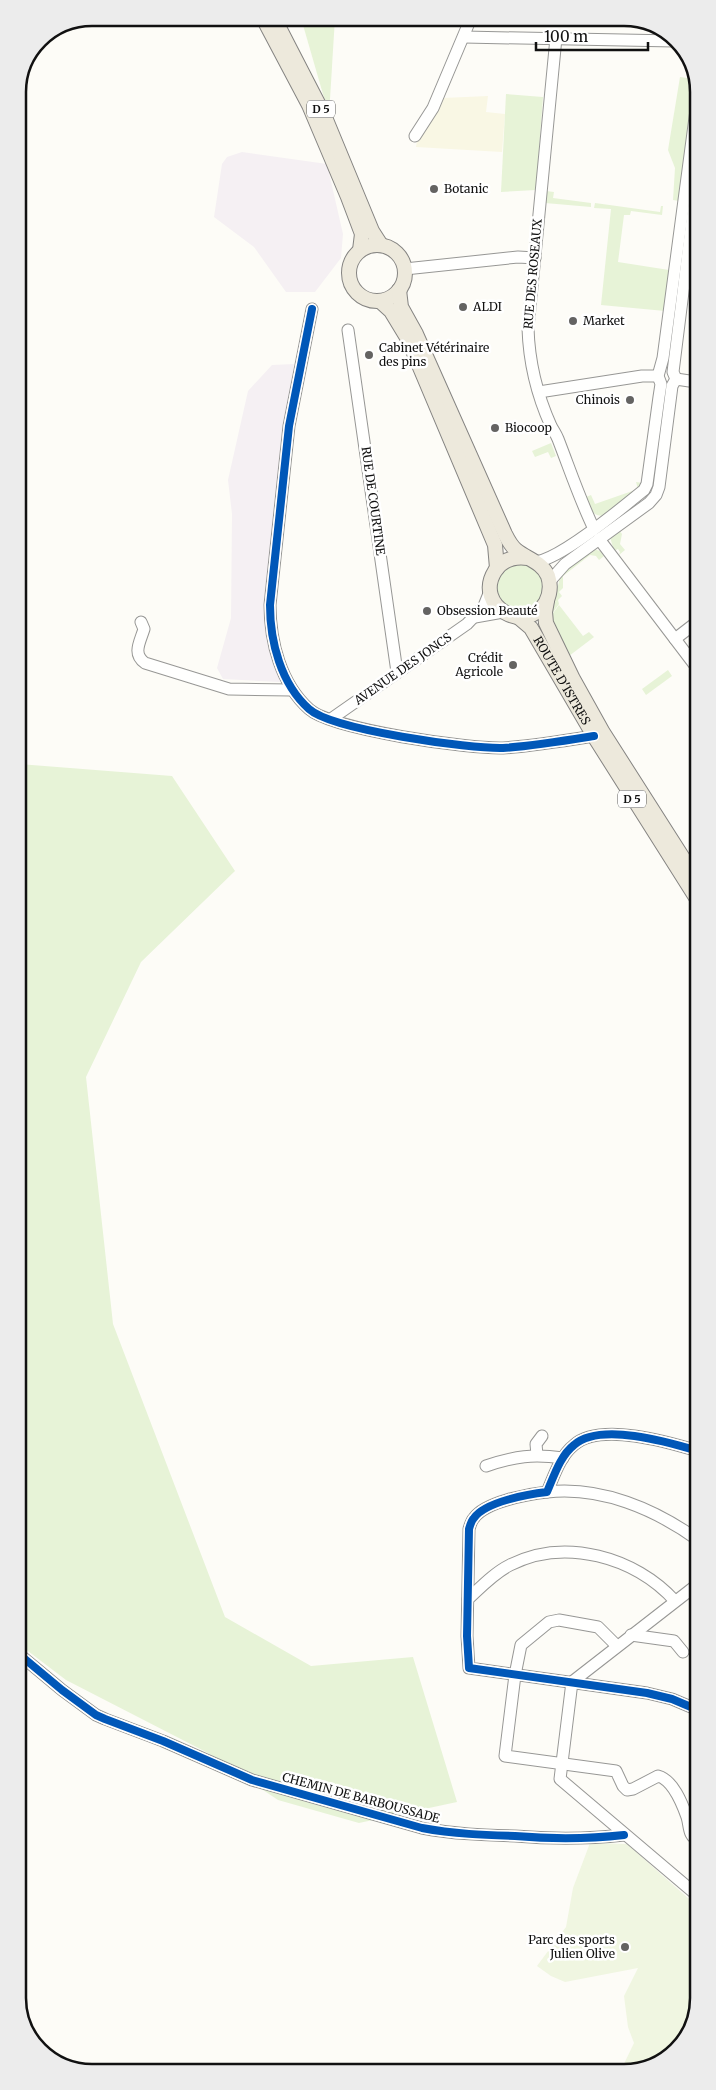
<svg xmlns="http://www.w3.org/2000/svg" width="716" height="2090" font-family="Merriweather,serif">
<style>
.industrial{fill:#f5f0f3}
.farmland{fill:#f9f7e4}
.green{fill:#e7f3d7}
.pitch{fill:#f0f6e1}
.lines{fill:none;stroke-linecap:round;stroke-linejoin:round}
.minor-casing{stroke:#979795;stroke-width:13}
.major-casing{stroke:#858482;stroke-width:16}
.minor{stroke:#fffffe;stroke-width:11}
.major{stroke:#ede9dc;stroke-width:14}
.cycleway-casing{stroke:#fff;stroke-width:11}
.cycleway{stroke:#0057b8;stroke-width:8}
.poi-dot{fill:#646362;stroke:#fff;stroke-width:2}
.labels{text-anchor:middle;stroke-width:5;stroke-linejoin:round;paint-order:stroke}
.shield{fill:#fff;stroke:#585858;stroke-width:1}
.shield-label{font-size:11px;font-weight:bold;fill:#111}
.poi-label{font-size:12px;fill:#111;stroke:#fff;text-anchor:start}
.street-label{font-size:12px;fill:#111;stroke:#fff}
.rim{fill:none;stroke:#111;stroke-width:2.5}
</style>
<rect width="100%" height="100%" fill="#fdfcf7"/>
<g class="industrial">
<polygon points="242,152 327,164 343,234 341,258 315,292 286,292 254,247 214,217 222,164 227,157"/>
<polygon points="294,364 264,612 280,682 223,679 217,668 231,618 232,514 228,480 248,391 272,365"/>
</g>
<polygon class="farmland" points="488,96 486,112 505,114 502,152 416,147 417,141 443,98"/>
<g class="green">
<polygon points="301,18 335,18 329,115"/>
<polygon points="680,77 694,79 679,201 673,200 675,168 668,150"/>
<polygon points="506,94 543,97 536,190 501,192"/>
<polygon points="546,191 554,192 553,198 591,203 591,207 545,203"/>
<polygon points="595,203 660,212 661,206 663,206 662,215 631,211 630,215 624,215 618,262 669,270 665,311 601,305 611,209 594,208"/>
<polygon points="551,443 556,456 551,458 548,452 535,457 532,451"/>
<polygon points="572,460 586,497 591,495 595,504 638,489 636,482 643,483 643,485 602,516 597,515 590,511 569,463"/>
<polygon points="619,530 622,534 620,544 625,550 619,555 620,552 618,549 614,551 610,537"/>
<polygon points="594,549 600,551 604,556 599,560 596,556 590,555 563,576 563,588 559,592 562,596 558,600 559,604 551,615 561,573"/>
<circle cx="520" cy="587" r="24"/>
<polygon points="559,605 583,636 589,632 594,637 569,656 551,616"/>
<polygon points="668,670 672,676 646,695 642,689"/>
<polygon points="19,764 172,776 235,871 141,962 86,1077 113,1324 225,1617 311,1666 413,1657 457,1802 359,1823 278,1800 208,1753 66,1680 20,1645"/>
</g>
<polygon class="pitch" points="590,1843 627,1844 698,1907 698,1998 683,2043 643,2070 621,2070 634,2043 628,2027 624,1996 638,1968 565,1982 551,1976 537,1966 566,1927 573,1888"/>
<g class="lines">
<g class="minor-casing">
<g id="minor">
<polyline points="464,37 674,41"/>
<path d="M556,38L528,328C529,362 537,395 551,426C553,430 556,434 558,439C570,470 580,500 594,529"/>
<polyline points="415,136 433,108 471,18"/>
<polyline points="405,269 518,257 535,258"/>
<path d="M312,309L289,426L270,605C270,642 281,684 309,709C332,730 470,749 503,748C533,746 563,741 594,736"/>
<polyline points="348,330 397,672"/>
<polyline points="676,379 673,372 696,188"/>
<polyline points="676,379 696,382"/>
<polyline points="539,392 642,376 658,376"/>
<polyline points="599,539 697,668"/>
<path d="M536,562C562,558 622,508 644,490L647,484L659,397L661,384L658,376L663,358L696,110"/>
<polyline points="549,582 565,564 649,503 656,495 659,487 672,386 676,379"/>
<polyline points="475,617 503,612"/>
<path d="M141,622L144,629C140,642 132,654 145,663L229,689L291,690"/>
<polyline points="675,639 697,622"/>
<polyline points="331,719 467,624 484,606 490,591"/>
<path d="M698,1451C668,1442 600,1422 574,1445C560,1456 554,1476 547,1492C528,1494 485,1502 474,1518C471,1521 470,1526 469,1529L467,1636L469,1668L647,1693L672,1699L698,1710"/>
<polyline points="537,1455 536,1444 542,1436"/>
<path d="M486,1466C515,1456 533,1454 563,1458"/>
<path d="M547,1492C601,1486 655,1509 698,1540"/>
<path d="M468,1599C481,1587 494,1573 510,1565C565,1537 635,1557 675,1601"/>
<polyline points="631,1635 674,1641 683,1652"/>
<path d="M617,1646L598,1627L559,1620L549,1622L521,1645L515,1675L505,1756L616,1771L623,1786L627,1790L633,1789L658,1776C673,1780 682,1803 687,1817C690,1827 688,1836 698,1840"/>
<path d="M20,1655L62,1690L96,1715L105,1719L163,1741L252,1780L422,1828C454,1834 484,1835 515,1836C551,1839 588,1839 624,1835"/>
<polyline points="572,1682 560,1779 698,1896"/>
<polyline points="572,1682 698,1584"/>
</g>
</g>
<g class="major-casing">
<g id="major">
<polyline points="263,18 309,105 348,197 362,234 360,250"/>
<polyline points="274,18 324,115 372,231 381,245"/>
<circle cx="377" cy="273" r="28"/>
<path d="M399,290L401,307L416,334L505,534C508,540 511,546 516,550C527,559 542,562 548,576C551,585 550,594 546,602C526,636 473,606 495,571C503,559 515,556 528,558"/>
<polyline points="380,301 391,311 408,339 495,545 497,568"/>
<polyline points="547,601 545,612 546,623 573,679 602,731 697,880"/>
<path id="s1" d="M518,617L531,628L594,736L697,899"/>
</g>
</g>
<use href="#minor" class="minor"/>
<use href="#major" class="major"/>
<g class="cycleway-casing">
<g id="cycleway">
<path d="M312,309L289,426L270,605C270,642 281,684 309,709C332,730 470,749 503,748C533,746 563,741 594,736"/>
<path d="M698,1451C668,1442 600,1422 574,1445C560,1456 554,1476 547,1492C528,1494 485,1502 474,1518C471,1521 470,1526 469,1529L467,1636L469,1668L647,1693L672,1699L698,1710"/>
<path d="M20,1655L62,1690L96,1715L105,1719L163,1741L252,1780L422,1828C454,1834 484,1835 515,1836C551,1839 588,1839 624,1835"/>
</g>
</g>
<use href="#cycleway" class="cycleway"/>
</g>
<g class="poi-dot">
<circle cx="434" cy="189" r="5"/>
<circle cx="463" cy="307" r="5"/>
<circle cx="573" cy="321" r="5"/>
<circle cx="369" cy="355" r="5"/>
<circle cx="630" cy="400" r="5"/>
<circle cx="495" cy="428" r="5"/>
<circle cx="427" cy="611" r="5"/>
<circle cx="513" cy="665" r="5"/>
<circle cx="625" cy="1947" r="5"/>
</g>
<g class="labels">
<g class="shield">
<rect x="307" y="100.5" width="28" height="17" rx="4"/>
<rect x="618" y="790.5" width="28" height="17" rx="4"/>
</g>
<g class="shield-label">
<text x="321" y="113">D 5</text>
<text x="632" y="803">D 5</text>
</g>
<g class="poi-label">
<text x="444" y="193">Botanic</text>
<text x="473" y="311">ALDI</text>
<text x="583" y="325">Market</text>
<text x="379" y="352">Cabinet Vétérinaire<tspan x="379" dy="14">des pins</tspan></text>
<text x="620" y="404" text-anchor="end">Chinois</text>
<text x="505" y="432">Biocoop</text>
<text x="437" y="615">Obsession Beauté</text>
<text x="503" y="662" text-anchor="end">Crédit<tspan x="503" dy="14">Agricole</tspan></text>
<text x="615" y="1944" text-anchor="end">Parc des sports<tspan x="615" dy="14">Julien Olive</tspan></text>
</g>
<g class="street-label">
<text transform="translate(533 274) rotate(-85)" y="4">RUE DES ROSEAUX</text>
<text transform="translate(373 501) rotate(82)" y="4">RUE DE COURTINE</text>
<text transform="translate(403 669) rotate(-35)" y="4">AVENUE DES JONCS</text>
<text dy="4" stroke="none"><textPath href="#s1" startOffset="78">ROUTE D'ISTRES</textPath></text>
<text transform="translate(361 1798) rotate(15)" y="4">CHEMIN DE BARBOUSSADE</text>
</g>
</g>
<path d="M0 0H716V2090H0ZM92 26H624A66 66 0 0 1 690 92V1998A66 66 0 0 1 624 2064H92A66 66 0 0 1 26 1998V92A66 66 0 0 1 92 26Z" fill="#ececec" fill-rule="evenodd"/>
<path class="rim" d="M92 26H624A66 66 0 0 1 690 92V1998A66 66 0 0 1 624 2064H92A66 66 0 0 1 26 1998V92A66 66 0 0 1 92 26Z"/>
<path d="M536 42v8h112v-8" fill="none" stroke="#111111" stroke-width="2.5"/>
<text x="544" y="42" font-size="15" fill="#111111" stroke="#ffffff" stroke-width="4" paint-order="stroke">100 m</text>
</svg>
